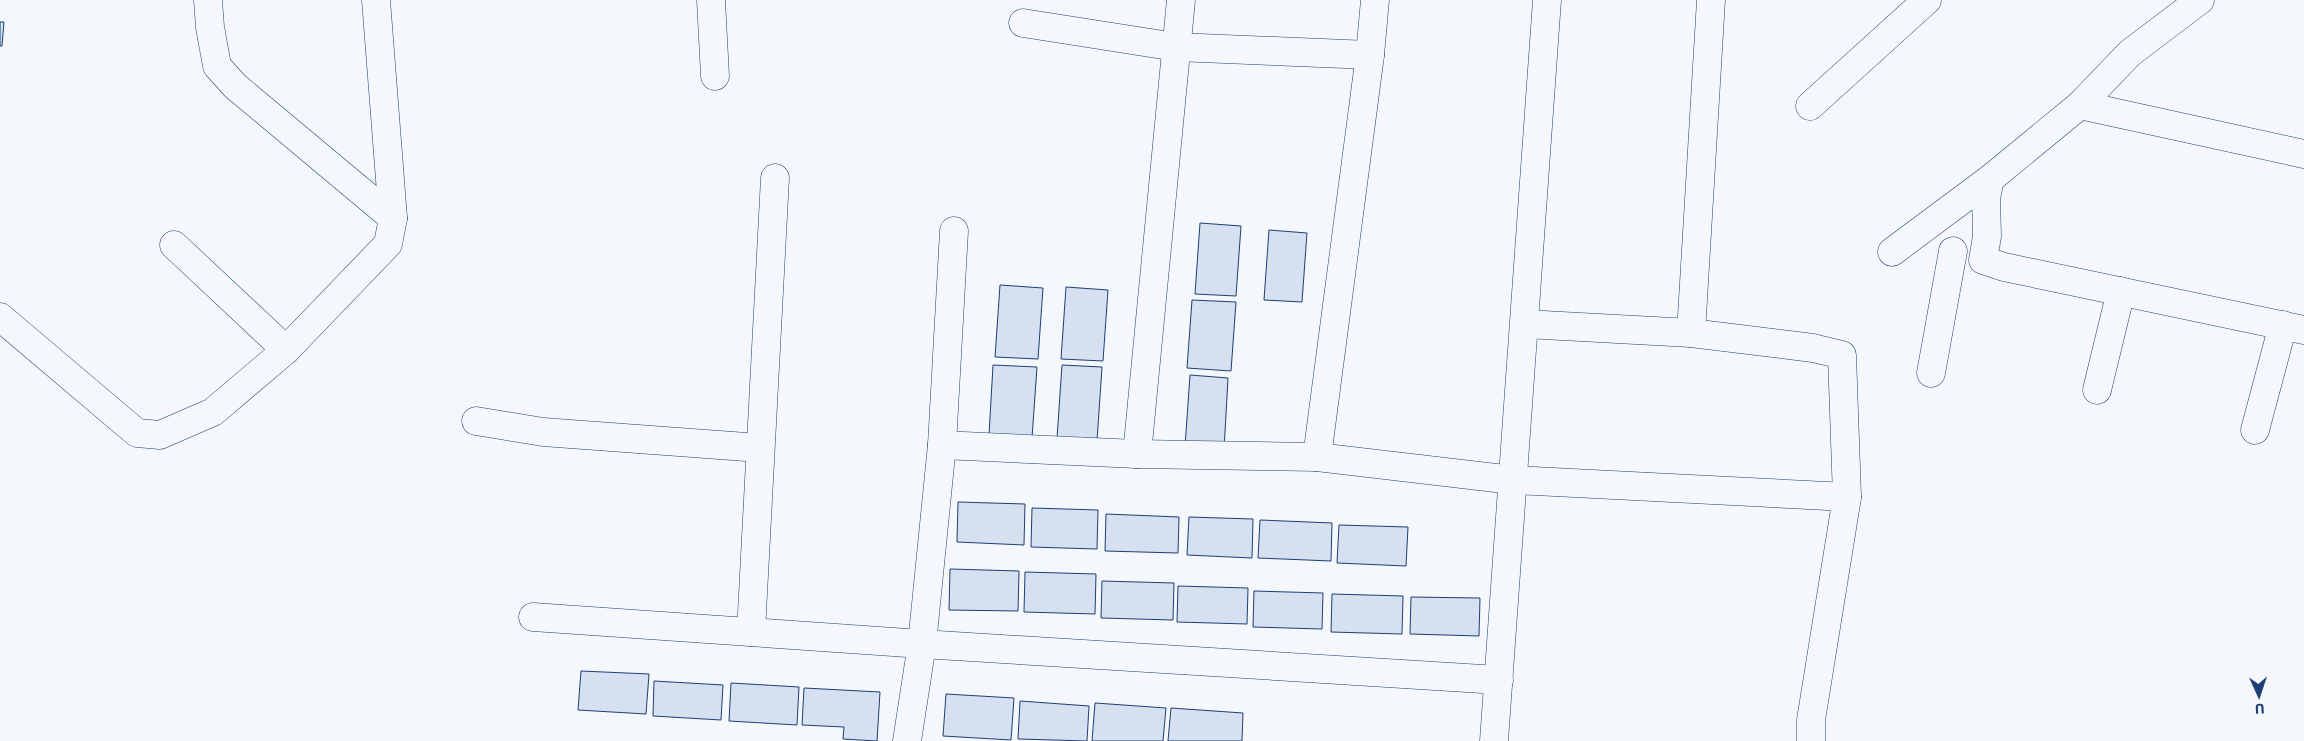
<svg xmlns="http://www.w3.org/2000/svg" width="2304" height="741" font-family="'Exo 2',sans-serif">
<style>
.building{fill:#d5e0f0;stroke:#1d3f73}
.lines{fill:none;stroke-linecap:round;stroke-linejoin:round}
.minor-casing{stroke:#1d3f73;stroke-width:29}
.minor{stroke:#f4f7fb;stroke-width:28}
</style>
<rect width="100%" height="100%" fill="#f4f7fb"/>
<g class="building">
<polygon points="0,22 4,22 2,46 0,46"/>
<polygon points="1200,223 1241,226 1236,296 1195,294"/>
<polygon points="1269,230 1307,233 1302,302 1264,300"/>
<polygon points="1000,285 1043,288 1038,359 995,357"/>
<polygon points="1066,287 1108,290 1103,361 1061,359"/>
<polygon points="1192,300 1236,302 1231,371 1187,368"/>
<polygon points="993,365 1037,367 1032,438 989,435"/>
<polygon points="1062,365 1102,367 1097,441 1057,438"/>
<polygon points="1190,375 1228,378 1224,450 1185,447"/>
<polygon points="958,502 1025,504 1024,545 957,542"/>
<polygon points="1032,508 1098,510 1097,549 1031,547"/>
<polygon points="1106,514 1179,517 1178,553 1105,551"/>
<polygon points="1189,517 1253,519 1252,558 1187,555"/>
<polygon points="1260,520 1332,523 1331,561 1258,558"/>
<polygon points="1339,525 1408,527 1406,566 1337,563"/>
<polygon points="950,569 1019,571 1018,611 949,610"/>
<polygon points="1025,572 1096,574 1095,614 1024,612"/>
<polygon points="1102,581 1174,583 1173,620 1101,618"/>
<polygon points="1178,586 1248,588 1247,624 1177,622"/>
<polygon points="1254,591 1323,593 1322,629 1253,627"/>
<polygon points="1332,594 1403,596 1402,634 1331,632"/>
<polygon points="1411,597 1480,598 1479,636 1410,634"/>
<polygon points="581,671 649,674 646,714 578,710"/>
<polygon points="654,681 723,685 721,720 653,716"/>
<polygon points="731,683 799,687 797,725 729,721"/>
<polygon points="804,688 880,692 877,741 843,739 844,727 802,725"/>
<polygon points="946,694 1014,698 1011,740 943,736"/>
<polygon points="1020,701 1089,706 1087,741 1018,739"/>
<polygon points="1095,703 1166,708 1163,741 1092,741"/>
<polygon points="1171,708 1243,713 1242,741 1168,741"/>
</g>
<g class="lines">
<g class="minor-casing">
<g id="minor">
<polyline points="208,0 210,27 217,66 235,86 393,218"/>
<polyline points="711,0 715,76"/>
<polyline points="2200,0 2130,53 2080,105 1990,179 1986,198 1987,236 1983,260 2004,267 2304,330"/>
<polyline points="1370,55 1375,0"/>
<polyline points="2080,105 2304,154"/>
<polyline points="1810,106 1927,0"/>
<polyline points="174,245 286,350"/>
<polyline points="1892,252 1990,179"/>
<polyline points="0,317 137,433 160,435 213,412 286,350 388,244 393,218 376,0"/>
<polyline points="1525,324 1691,333 1813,348 1842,355 1847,497 1811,720 1811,741"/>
<polyline points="1691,333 1711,0"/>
<polyline points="1931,373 1953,251"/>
<polyline points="2097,390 2121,291"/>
<polyline points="476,421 543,432 760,448"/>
<polyline points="2255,430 2283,325"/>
<polyline points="942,445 954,231"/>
<polyline points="1137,454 1181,0"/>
<polyline points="1317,457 1513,480 1847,497"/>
<polyline points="533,617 922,644 1499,680"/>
<polyline points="751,632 775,178"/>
<polyline points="907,741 922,644 942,445 1137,454 1317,457 1370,55 1176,47 1023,23"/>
<polyline points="1494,741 1547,0"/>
</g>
</g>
<use href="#minor" class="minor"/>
</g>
<g transform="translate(2259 696) rotate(177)" stroke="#f4f7fb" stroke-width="4" paint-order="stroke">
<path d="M0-4L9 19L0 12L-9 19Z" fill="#1d3f73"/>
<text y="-8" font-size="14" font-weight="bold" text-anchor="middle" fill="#1d3f73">U</text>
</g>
</svg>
